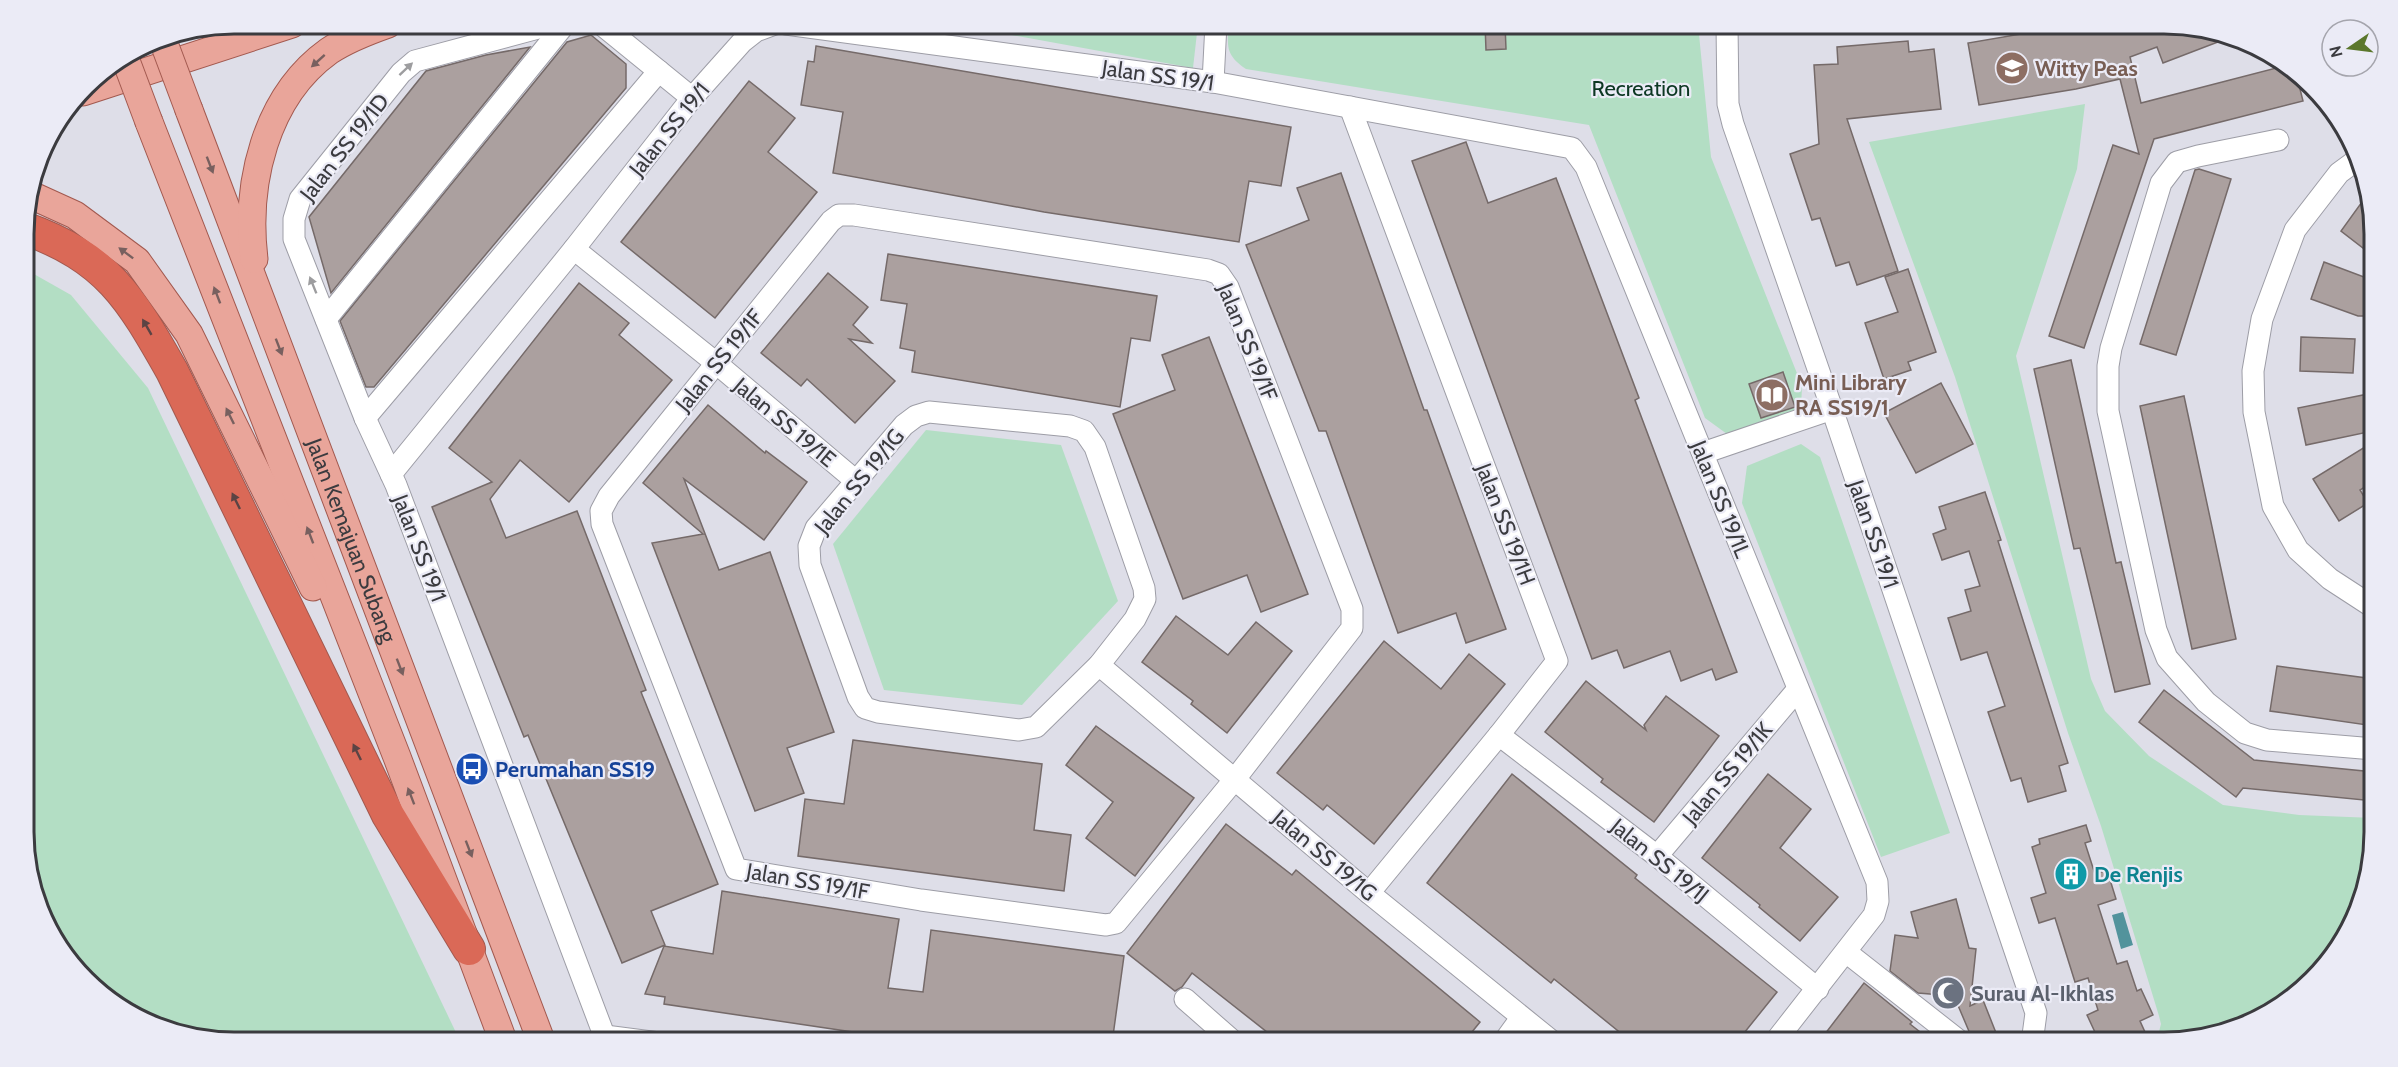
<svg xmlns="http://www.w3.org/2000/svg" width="2398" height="1067" font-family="Cabin,sans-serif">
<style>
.green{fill:#b3dec4}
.water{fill:#52939c}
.building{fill:#aba09f;stroke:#756a69;stroke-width:1.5}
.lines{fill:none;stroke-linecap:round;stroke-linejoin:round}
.minor-casing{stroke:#9d9da6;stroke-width:23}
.major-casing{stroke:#a2594f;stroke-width:29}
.highway-casing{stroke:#a2594f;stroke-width:34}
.minor{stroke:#fff;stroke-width:21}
.major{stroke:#e9a59a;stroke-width:27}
.highway{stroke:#da6957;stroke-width:32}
.major-bridge-casing{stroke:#a2594f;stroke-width:29;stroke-linecap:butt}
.major-bridge{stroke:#e9a59a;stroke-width:27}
.oneway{fill:#78605f}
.oneway2{fill:#9d9d9f}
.oneway3{fill:#5b4444}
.labels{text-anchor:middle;stroke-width:4.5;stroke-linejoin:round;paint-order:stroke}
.education-label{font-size:22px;font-weight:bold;fill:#785e54;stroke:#ebebf6;text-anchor:start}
.street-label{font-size:22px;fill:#3b3b3f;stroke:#ebebf6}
.park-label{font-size:22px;fill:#0d3723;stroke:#ebebf6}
.transit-label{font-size:22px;font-weight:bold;fill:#164399;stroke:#ebebf6;text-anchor:start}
.culture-label{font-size:22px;font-weight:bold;fill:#0d838f;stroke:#ebebf6;text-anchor:start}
.worship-label{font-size:22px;font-weight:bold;fill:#5b616d;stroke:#ebebf6;text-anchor:start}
.rim{fill:none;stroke:#3b3b3f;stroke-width:3}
</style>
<rect width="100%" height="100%" fill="#dedee8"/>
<g class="green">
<polygon points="951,24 1198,24 1193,68"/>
<path d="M1228,24H1698L1711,157L1802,386L1801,408L1727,434L1705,418L1589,125L1246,69C1225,54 1228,48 1228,24Z"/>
<polygon points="2085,104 2077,169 2016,356 2091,679 2105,711 2149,756 2223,805 2299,815 2374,818 2374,833 2358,914 2322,971 2281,1007 2177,1043 2156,1043 2161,1024 2159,1016 2101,826 2068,733 1955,377 1869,142"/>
<polygon points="25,269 71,295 148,388 461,1043 234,1043 153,1027 67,961 26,861"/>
<polygon points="926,430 1061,445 1118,601 1022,705 884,690 833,544"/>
<polygon points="1801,444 1820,457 1950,833 1881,857 1742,503 1747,466"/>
</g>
<polygon class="water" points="2123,912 2133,945 2121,949 2112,915"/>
<g class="building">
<polygon points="1485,24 1505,24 1506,49 1486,50"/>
<polygon points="2085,24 2164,24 2231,37 2163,63 2157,47 2130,57 2141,103 2280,67 2298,81 2303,101 2154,139 2084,348 2049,336 2113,145 2139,154 2120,79 2076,89 1979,105 1968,43 2045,30 2045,33"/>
<polygon points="591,35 626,64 626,88 374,387 366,387 340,321 567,42"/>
<polygon points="1908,41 1909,52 1934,49 1941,109 1847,119 1898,271 1857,285 1849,262 1836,266 1820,218 1812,220 1790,154 1819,144 1814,65 1838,64 1837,47"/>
<polygon points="816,46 1291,127 1281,186 1249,181 1239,242 1044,212 833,173 843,112 801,105 808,61 814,62"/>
<polygon points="530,47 331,293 309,217 426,71 486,55"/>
<polygon points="749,81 795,118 768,152 817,192 715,318 621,242"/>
<polygon points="1466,142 1488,203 1556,178 1639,398 1635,400 1737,672 1716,680 1712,669 1681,681 1670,651 1624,668 1617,650 1592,659 1412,161"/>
<polygon points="2199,169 2231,179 2176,355 2140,344 2195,170"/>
<polygon points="1341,173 1424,410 1427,410 1506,629 1466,643 1456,613 1398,633 1326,431 1319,431 1246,245 1309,220 1297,188"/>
<polygon points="2367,195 2372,207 2372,255 2341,231"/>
<polygon points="888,254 1157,296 1150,341 1131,338 1120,407 912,372 915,351 900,348 907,304 881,300"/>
<polygon points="2324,262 2372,280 2372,293 2364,316 2358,316 2311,299"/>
<polygon points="1908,269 1936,352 1908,362 1911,370 1884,379 1865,323 1898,312 1885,277"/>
<polygon points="828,273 868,307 853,325 872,343 849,339 895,381 855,423 807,379 801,386 761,353"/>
<polygon points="579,283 629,323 619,335 672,380 569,502 520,460 490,499 506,538 577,511 646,690 641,692 718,884 651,911 665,945 622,963 528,735 524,737 432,507 492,482 449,448"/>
<polygon points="1209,337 1308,594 1261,612 1247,575 1183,599 1113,414 1175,390 1162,355"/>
<polygon points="2301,337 2355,339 2353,373 2300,371"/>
<polygon points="2071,360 2116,563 2121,562 2150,684 2115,692 2080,548 2074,549 2034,369"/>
<polygon points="1783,372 1795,407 1761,418 1749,384"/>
<polygon points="1941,383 1973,444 1916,473 1884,413"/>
<polygon points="2373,393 2373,431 2306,445 2298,408"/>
<polygon points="2184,396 2236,639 2192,649 2140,406"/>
<polygon points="708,405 765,453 766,451 807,482 764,540 684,479 719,570 770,552 834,732 787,748 804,793 755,811 652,543 703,534 643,483"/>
<polygon points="2373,442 2373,482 2360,490 2368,503 2339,521 2313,479"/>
<polygon points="1985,492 2001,540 1998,541 2068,763 2059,766 2066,791 2028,802 2021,778 2011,781 1988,712 2005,706 1987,652 1961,660 1948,618 1971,611 1965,590 1980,586 1969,551 1942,560 1933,534 1946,529 1939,507"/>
<polygon points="1176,616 1228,655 1256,622 1292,651 1227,733 1191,704 1193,701 1142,662"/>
<polygon points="1384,641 1441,689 1469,654 1505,684 1374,844 1327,805 1323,810 1277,773"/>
<polygon points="2277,666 2374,679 2374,726 2270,711"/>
<polygon points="1586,681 1646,730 1644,725 1666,696 1719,736 1654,822 1601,782 1603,779 1545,732"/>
<polygon points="2164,690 2254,760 2374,772 2374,801 2243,788 2236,797 2139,722"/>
<polygon points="1096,726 1194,798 1135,876 1086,838 1113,802 1066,765"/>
<polygon points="853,740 1042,764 1034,830 1071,835 1064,891 798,856 805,799 844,804"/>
<polygon points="1512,774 1637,875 1635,878 1777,992 1736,1043 1633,1043 1554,979 1551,983 1427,883"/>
<polygon points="1768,774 1811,809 1780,848 1838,897 1800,941 1759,907 1760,905 1702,858"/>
<polygon points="1226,824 1292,875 1296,870 1480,1022 1463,1043 1281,1043 1192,973 1182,987 1175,991 1127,953"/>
<polygon points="2086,825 2091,841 2085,843 2095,874 2107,870 2116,899 2098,905 2117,964 2127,961 2137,991 2141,989 2153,1015 2140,1021 2150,1043 2100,1043 2087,1015 2098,1010 2088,978 2075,982 2055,918 2039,923 2031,898 2046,893 2032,847 2040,844 2039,839"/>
<polygon points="722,891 899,919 888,988 923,992 931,930 1124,956 1112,1043 913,1043 913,1041 664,1004 665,997 645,994 664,946 713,954"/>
<polygon points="1956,899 1969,948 1976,949 1970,1006 1983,1000 2000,1043 1974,1043 1954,996 1918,993 1890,971 1895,935 1918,938 1911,912"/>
<polygon points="1864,983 1912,1022 1910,1024 1934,1043 1818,1043"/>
</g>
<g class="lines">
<g class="minor-casing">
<g id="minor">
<polyline points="553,24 415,61 401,73 300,199 294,219 294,239 365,418 396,485 607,1043"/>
<polyline points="601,24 692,98"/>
<polyline points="786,24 1213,82 1572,148 1586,167 1877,882 1878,901 1874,915 1774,1043"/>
<polyline points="1727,24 1728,104 1733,124 1832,409 2036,1013 2032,1043"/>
<polyline points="1213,82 1216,24"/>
<polyline points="1350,107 1557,661 1499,735 1369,893"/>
<polyline points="2278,140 2198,156 2177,162 2161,183 2111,348 2108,366 2108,411 2156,630 2167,658 2206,702 2245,733 2267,740 2374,749"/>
<polyline points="2354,162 2339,173 2295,230 2262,319 2253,371 2254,412 2273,506 2298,550 2330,579 2373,607"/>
<polygon points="839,215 854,215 1208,270 1219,274 1228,287 1352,609 1352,628 1235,779 1116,923 1106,925 921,900 736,869 602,524 601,511 609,496 831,221"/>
<polyline points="574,249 716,363 856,481"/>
<polyline points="326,319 565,24"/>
<polygon points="929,412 1070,426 1084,431 1095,447 1144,588 1145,599 1135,619 1099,665 1036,727 1019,730 878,712 865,708 858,697 810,565 809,546 816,528 904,425 916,416"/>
<polyline points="365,418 659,71"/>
<polyline points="1703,453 1832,409"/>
<polyline points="391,474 574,249 692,98 742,42 756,31 775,24"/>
<polyline points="1099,665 1369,893 1554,1043"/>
<polyline points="1499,735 1657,856 1818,989"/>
<polyline points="1657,856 1798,689"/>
<polyline points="1846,952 1962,1043"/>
<polyline points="1185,999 1235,1043"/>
<polyline points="605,1036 659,1043"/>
<polyline points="1503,1043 1521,1018"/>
</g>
</g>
<g class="major-casing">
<g id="major">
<polyline points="83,92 292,24"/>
<path id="s1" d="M189,110L542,1043"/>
<polyline points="149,122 397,757 504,1043"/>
<polyline points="31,195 75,215 137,261 189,334 313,587"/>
<path d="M254,259C245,184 265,97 329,51C347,39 368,31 388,24"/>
</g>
</g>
<g class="highway-casing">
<path id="highway" d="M24,228C108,258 130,297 172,371L388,815L469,949"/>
</g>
<use href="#minor" class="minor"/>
<use href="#major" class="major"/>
<use href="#highway" class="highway"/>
<g class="major-bridge-casing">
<g id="major-bridge">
<polyline points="162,38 189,110"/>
<polyline points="125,58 149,122"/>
</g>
</g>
<use href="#major-bridge" class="major-bridge"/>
</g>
<defs><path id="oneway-solid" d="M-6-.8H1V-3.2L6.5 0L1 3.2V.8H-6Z" transform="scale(1.5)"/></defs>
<g class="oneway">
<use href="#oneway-solid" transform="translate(318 61) rotate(138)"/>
<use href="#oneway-solid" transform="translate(210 165) rotate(69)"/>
<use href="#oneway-solid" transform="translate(126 253) rotate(-143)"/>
<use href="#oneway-solid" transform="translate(217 295) rotate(-111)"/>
<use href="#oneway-solid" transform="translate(279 347) rotate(69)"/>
<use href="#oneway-solid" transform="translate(230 416) rotate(-116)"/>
<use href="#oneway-solid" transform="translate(310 535) rotate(-111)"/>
<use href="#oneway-solid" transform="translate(400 667) rotate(69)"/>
<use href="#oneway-solid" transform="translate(411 796) rotate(-111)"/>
<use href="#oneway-solid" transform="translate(469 849) rotate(69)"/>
</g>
<g class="oneway2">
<use href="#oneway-solid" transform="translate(406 69) rotate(-43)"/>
<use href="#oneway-solid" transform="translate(313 285) rotate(-112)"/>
</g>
<g class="oneway3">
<use href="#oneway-solid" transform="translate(147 327) rotate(-120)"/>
<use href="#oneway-solid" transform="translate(236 501) rotate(-116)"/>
<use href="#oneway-solid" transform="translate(357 752) rotate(-116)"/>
</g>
<defs>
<g id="school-disc" transform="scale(1.725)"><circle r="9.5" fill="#8d6e63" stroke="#ebebf6"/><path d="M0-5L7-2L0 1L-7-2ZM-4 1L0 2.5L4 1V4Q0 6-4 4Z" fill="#fff"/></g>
<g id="library-disc" transform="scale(1.725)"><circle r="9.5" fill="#8d6e63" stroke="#ebebf6"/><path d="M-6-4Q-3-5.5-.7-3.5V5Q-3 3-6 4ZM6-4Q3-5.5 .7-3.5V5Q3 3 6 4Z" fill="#fff"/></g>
<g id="bus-disc" transform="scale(1.725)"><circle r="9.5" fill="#1a4fb4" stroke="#ebebf6"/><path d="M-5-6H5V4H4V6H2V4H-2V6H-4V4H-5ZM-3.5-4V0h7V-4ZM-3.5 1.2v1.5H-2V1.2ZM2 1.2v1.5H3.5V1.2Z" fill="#fff"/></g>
<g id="building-disc" transform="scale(1.725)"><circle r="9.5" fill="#0f9aa8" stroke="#ebebf6"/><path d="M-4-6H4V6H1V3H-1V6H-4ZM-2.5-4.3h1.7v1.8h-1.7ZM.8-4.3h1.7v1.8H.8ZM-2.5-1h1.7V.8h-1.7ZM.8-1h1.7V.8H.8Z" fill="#fff"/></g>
<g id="mosque-disc" transform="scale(1.725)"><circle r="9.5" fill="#6b7280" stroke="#ebebf6"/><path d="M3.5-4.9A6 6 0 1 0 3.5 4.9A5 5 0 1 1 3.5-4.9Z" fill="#fff"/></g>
</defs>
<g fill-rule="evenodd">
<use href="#school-disc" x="2012" y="68"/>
<use href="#library-disc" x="1772" y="395"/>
<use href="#bus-disc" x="472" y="769"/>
<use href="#building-disc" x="2071" y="874"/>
<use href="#mosque-disc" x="1948" y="993"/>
</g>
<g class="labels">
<g class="education-label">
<text x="2035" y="76">Witty Peas</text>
<text x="1795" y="390">Mini Library<tspan x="1795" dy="25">RA SS19/1</tspan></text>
</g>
<g class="street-label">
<text transform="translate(1158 75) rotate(8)" y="8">Jalan SS 19/1</text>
<text transform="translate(669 129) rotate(-51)" y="8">Jalan SS 19/1</text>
<text transform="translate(344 147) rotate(-52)" y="8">Jalan SS 19/1D</text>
<text transform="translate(1248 342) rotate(68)" y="8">Jalan SS 19/1F</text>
<text transform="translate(719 360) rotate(-51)" y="8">Jalan SS 19/1F</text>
<text transform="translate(785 422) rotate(40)" y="8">Jalan SS 19/1E</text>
<text transform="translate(859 481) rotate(-51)" y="8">Jalan SS 19/1G</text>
<text transform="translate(1721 499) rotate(68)" y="8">Jalan SS 19/1L</text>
<text transform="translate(1506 524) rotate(69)" y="8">Jalan SS 19/1H</text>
<text transform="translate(1874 534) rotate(71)" y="8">Jalan SS 19/1</text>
<text dy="8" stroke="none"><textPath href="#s1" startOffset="460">Jalan Kemajuan Subang</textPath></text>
<text transform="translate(420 548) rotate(69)" y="8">Jalan SS 19/1</text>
<text transform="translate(1727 773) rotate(-50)" y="8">Jalan SS 19/1K</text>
<text transform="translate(1325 855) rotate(40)" y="8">Jalan SS 19/1G</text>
<text transform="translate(1660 860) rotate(39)" y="8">Jalan SS 19/1J</text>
<text transform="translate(808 881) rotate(10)" y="8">Jalan SS 19/1F</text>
</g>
<g class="park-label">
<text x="1641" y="96">Recreation</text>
</g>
<g class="transit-label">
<text x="495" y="777">Perumahan SS19</text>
</g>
<g class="culture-label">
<text x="2094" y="882">De Renjis</text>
</g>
<g class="worship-label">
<text x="1971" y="1001">Surau Al-Ikhlas</text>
</g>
</g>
<path d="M0 0H2398V1067H0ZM234 34H2164A200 200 0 0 1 2364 234V832A200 200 0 0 1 2164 1032H234A200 200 0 0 1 34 832V234A200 200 0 0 1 234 34Z" fill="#ebebf6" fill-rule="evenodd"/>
<path class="rim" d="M234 34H2164A200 200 0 0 1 2364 234V832A200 200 0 0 1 2164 1032H234A200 200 0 0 1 34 832V234A200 200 0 0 1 234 34Z"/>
<g transform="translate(2350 48) rotate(256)"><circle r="28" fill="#ebebf6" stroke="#a5a5ad" stroke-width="1.5"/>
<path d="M0-4.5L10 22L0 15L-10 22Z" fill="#5b772c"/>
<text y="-9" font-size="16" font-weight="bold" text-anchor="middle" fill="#3b3b3f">N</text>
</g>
</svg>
